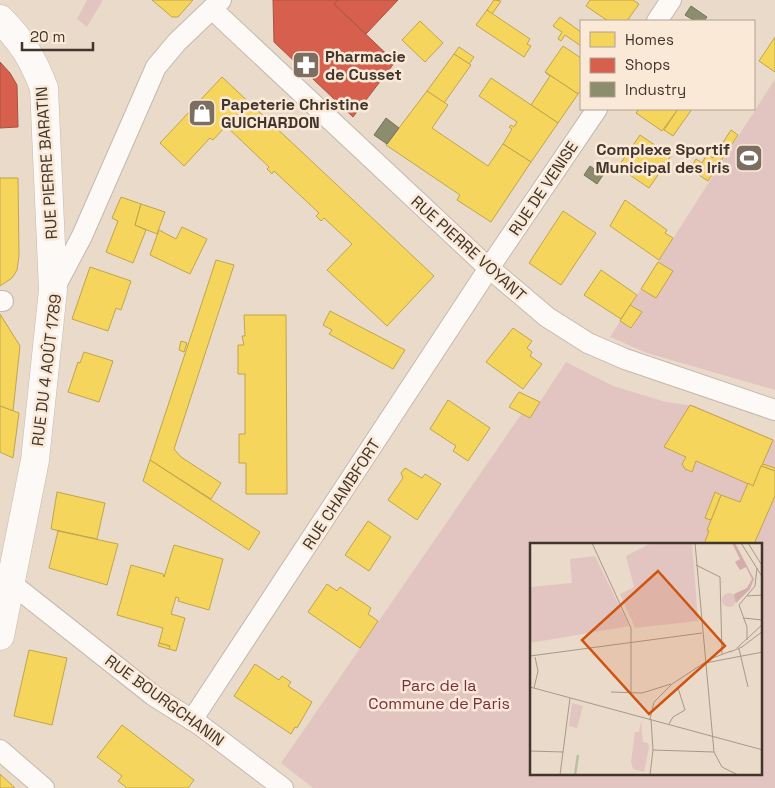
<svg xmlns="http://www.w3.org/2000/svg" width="775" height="788" font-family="'Space Grotesk',sans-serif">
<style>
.green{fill:#e2c5c1;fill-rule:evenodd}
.homes{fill:#f6d55c;stroke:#bfa54d}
.shops{fill:#d6604d;stroke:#a95342}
.industry{fill:#8c8c6e;stroke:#75725a}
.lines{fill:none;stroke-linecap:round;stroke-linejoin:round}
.minor-casing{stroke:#c5b9ad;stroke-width:22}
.primary-casing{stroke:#c5b9ad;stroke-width:29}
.minor{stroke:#fcf9f7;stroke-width:20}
.primary{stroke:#fcf9f7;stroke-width:28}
.labels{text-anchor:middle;stroke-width:5;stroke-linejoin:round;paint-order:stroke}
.poi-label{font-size:16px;font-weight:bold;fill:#40352a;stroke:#fbe9d8;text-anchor:start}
.street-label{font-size:16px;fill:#40352a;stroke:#fbe9d8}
.park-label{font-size:16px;fill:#772d42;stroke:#fbe9d8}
.inset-river{fill:none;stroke:#b6c299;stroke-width:2.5}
.inset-road{fill:none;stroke:#a6988a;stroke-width:1}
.view{fill:#cf5410;fill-opacity:0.15;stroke:#cf5410;stroke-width:2.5}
.inset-edge{fill:none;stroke:#40352a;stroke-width:2.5}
</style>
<rect width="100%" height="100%" fill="#eadaca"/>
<g class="green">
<polygon points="87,0 103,0 87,27 77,19"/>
<polygon points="775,79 775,390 647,353 610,337"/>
<path d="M566,362L613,386L666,402L695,406L775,440V788H313L281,763L522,413L530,417ZM531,544H761V774H531Z"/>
</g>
<g class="homes">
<polygon points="152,0 193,0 178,17 172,17"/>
<polygon points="494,0 501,1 492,14 487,10"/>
<polygon points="590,0 633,0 639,4 627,21 608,21 586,6"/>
<polygon points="487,10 530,39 527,44 531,46 524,57 476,25"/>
<polygon points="560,17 581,32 581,46 565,35 561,41 558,39 562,32 553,26"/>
<polygon points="420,21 443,43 425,62 402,40"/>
<polygon points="775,37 775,72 759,61"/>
<polygon points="563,46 581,58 581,90 578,94 545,72"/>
<polygon points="459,47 474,57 469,64 454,54"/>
<polygon points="454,54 471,65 444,103 427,91"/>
<polygon points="545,72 578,94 558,123 531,105 550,76"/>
<polygon points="222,77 434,276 387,326 327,270 352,244 324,218 321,221 316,216 319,213 274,171 272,174 267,169 269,167 226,126 213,140 210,138 184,166 160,143"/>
<polygon points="491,78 558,123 531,162 503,144 512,129 509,127 511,125 514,127 517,122 479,96"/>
<polygon points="427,91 448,105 432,128 488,166 503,144 531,162 491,222 457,200 460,195 386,145"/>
<polygon points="639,109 678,109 662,131 636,113"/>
<polygon points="678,109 692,109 673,136 664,130"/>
<polygon points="731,130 738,135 708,181 690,169 696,159 702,163 707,154 713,158"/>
<polygon points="640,135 671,156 649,188 618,167"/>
<polygon points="0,178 18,178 19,256 17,270 12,278 0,286"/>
<polygon points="121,197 141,204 135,225 146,230 133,263 106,252 118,221 112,218"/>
<polygon points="625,200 667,230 665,233 673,238 659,260 610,226"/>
<polygon points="141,204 165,212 157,234 135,225"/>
<polygon points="563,211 596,233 561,285 529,263"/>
<polygon points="182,227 207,239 190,274 150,255 159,230 176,239"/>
<polygon points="216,260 234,265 174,449 181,457 221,483 211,499 150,460"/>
<polygon points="658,262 673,271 656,298 641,289"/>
<polygon points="90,267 131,281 121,310 116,308 108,331 72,319"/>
<polygon points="601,270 637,295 621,319 584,295"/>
<polygon points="630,305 642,312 631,328 620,321"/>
<polygon points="330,311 405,350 393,369 329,334 332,330 323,325"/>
<polygon points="0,314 20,346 13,411 0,406"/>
<polygon points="244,315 286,315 287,494 246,494 246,463 239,463 239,434 245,434 245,374 238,374 238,345 244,345 242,336 245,336"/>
<polygon points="513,328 532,341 527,348 532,352 530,356 542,364 523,389 486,362"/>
<polygon points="181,341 187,343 184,352 179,350"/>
<polygon points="84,352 113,361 99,402 68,392 78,362 80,363"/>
<polygon points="519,392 540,402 530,418 509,407"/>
<polygon points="448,400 490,428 468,461 453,451 456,446 430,429"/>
<polygon points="690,405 773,440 753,486 696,461 692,472 685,469 682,464 686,457 664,447"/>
<polygon points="0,406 19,413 13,458 0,452"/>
<polygon points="150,460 260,532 249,550 143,481"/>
<polygon points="763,464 775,468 775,471 761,466"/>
<polygon points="761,466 775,471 775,496 754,544 704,544 709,531 707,530 721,495 740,502 748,483 753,486"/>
<polygon points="405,468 422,478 425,474 441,484 417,520 388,500 403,478 401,473"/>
<polygon points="57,492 105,503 97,539 51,529"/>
<polygon points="715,492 721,495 711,520 705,518"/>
<polygon points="368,521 391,537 369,571 345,555"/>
<polygon points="58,531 118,544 107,585 49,568"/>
<polygon points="174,545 223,559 209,610 178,601 179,598 176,597 171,614 185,618 176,651 169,649 170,646 159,643 163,628 117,615 131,565 163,574 164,577"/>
<polygon points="327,584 337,591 340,587 371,608 368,614 378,621 360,648 308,612"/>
<polygon points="159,643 170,646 169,649 158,646"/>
<polygon points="29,650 67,658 52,725 14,716"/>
<polygon points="255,664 279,680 282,676 291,682 288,686 312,702 297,728 295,727 291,734 234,696"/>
<polygon points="122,725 194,780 188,788 127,788 118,781 122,776 97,757"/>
<polygon points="0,774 15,788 0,788"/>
</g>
<g class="shops">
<polygon points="273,0 338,0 334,4 395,62 353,117 274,42"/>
<polygon points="338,0 398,0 366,34 334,4"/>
<polygon points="0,62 10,73 17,85 18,127 0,128"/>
</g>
<g class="industry">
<polygon points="691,6 707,17 704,21 695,21 685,15"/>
<polygon points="386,118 399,128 387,144 374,135"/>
<polygon points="590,166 603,175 597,184 584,175"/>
</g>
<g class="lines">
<g class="minor-casing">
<g id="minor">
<polyline points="212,9 481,261 547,317 588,343 625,359 775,410"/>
<polyline points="657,21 671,0"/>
<polyline points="54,289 82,236 156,67 177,42 221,0"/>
<polyline points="0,301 3,301"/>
<polyline points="2,576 154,696 200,725 283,788"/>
<polyline points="192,720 489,268 597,109"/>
<polyline points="0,750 44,788"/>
</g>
</g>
<g class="primary-casing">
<path id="primary" d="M0,19C22,41 33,59 44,88L53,290L35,460L0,636"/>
</g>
<use href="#minor" class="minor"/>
<use href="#primary" class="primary"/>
</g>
<defs>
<g id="pharmacy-square" transform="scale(1.4375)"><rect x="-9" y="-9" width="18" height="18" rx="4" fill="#7c6f62" stroke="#fbe9d8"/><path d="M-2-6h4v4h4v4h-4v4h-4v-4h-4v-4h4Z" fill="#fff"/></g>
<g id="shop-square" transform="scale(1.4375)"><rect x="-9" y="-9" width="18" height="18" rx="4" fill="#7c6f62" stroke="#fbe9d8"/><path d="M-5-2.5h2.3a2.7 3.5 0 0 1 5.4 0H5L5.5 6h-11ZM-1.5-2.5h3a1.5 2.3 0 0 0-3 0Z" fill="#fff"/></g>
<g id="stadium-square" transform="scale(1.4375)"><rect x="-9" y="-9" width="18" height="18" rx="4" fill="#7c6f62" stroke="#fbe9d8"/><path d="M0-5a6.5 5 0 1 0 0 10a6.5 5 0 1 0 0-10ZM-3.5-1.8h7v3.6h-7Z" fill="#fff"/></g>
</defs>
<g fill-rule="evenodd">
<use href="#pharmacy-square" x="306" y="65"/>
<use href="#shop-square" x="202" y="113"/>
<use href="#stadium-square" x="749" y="158"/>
</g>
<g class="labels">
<g class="poi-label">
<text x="325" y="62">Pharmacie<tspan x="325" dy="18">de Cusset</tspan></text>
<text x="221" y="110">Papeterie Christine<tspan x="221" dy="18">GUICHARDON</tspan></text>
<text x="730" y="155" text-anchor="end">Complexe Sportif<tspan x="730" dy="18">Municipal des Iris</tspan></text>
</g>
<g class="street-label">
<text transform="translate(46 163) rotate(-94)" y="6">RUE PIERRE BARATIN</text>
<text transform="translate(543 188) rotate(-56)" y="6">RUE DE VENISE</text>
<text transform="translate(469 248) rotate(42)" y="6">RUE PIERRE VOYANT</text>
<text transform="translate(46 370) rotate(-83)" y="6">RUE DU 4 AOÛT 1789</text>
<text transform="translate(341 494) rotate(-57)" y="6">RUE CHAMBFORT</text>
<text transform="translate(165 700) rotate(36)" y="6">RUE BOURGCHANIN</text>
</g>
<g class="park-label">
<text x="439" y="691">Parc de la<tspan x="439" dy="18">Commune de Paris</tspan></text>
</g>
</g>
<g transform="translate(530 543)">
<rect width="232" height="232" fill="#eadaca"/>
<path d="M121,0H162L168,78L105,85L90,51L104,44L96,13ZM65,13L99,83L0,100V44L42,40L40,16ZM192 57a7 7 0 1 1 14 0a7 7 0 1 1-14 0ZM42,160L53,163L47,185L39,183ZM111,178L113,199L118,200L119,205L114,229L103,226L101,219L105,189H109Z" fill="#e2c5c1"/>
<path d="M202,0H205L224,36L220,46L206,60L204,51L217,45L222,36L216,24L210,27L205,19L210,16Z" fill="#d5acac"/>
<path class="inset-river" d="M45,232L48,212"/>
<path class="inset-road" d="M62,0L101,85V150M165,0L184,209L192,224L208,232M211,0L233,35M218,0L233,24M166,22L190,34L192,111M217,53L233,52M213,75L233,77M217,97V84L209,62L225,43L227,25M207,105L233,81M209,106L218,144M200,109L212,104L233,88M0,113L172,90M175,120L233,109M0,144L233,207M4,145L8,128L5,114M81,149L112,150L141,141M120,176L124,159L142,141L180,116L201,108M139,181L143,174L155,167L148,145M123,207L184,209M0,208L33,209M30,232L40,155M120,232L123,207L121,176"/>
<path class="view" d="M128,28L195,103L119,171L52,97Z"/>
<rect width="232" height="232" class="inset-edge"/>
</g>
<rect x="580" y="20" width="175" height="90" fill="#fbe9d8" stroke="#b0a192"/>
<rect x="590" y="32" width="25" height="15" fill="#f6d55c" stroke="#b0a192"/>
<text x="625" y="45" font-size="15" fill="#40352a">Homes</text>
<rect x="590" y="58" width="25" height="15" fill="#d6604d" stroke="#b0a192"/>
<text x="625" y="70" font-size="15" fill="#40352a">Shops</text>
<rect x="590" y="82" width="25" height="15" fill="#8c8c6e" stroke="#b0a192"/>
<text x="625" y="95" font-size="15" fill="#40352a">Industry</text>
<path d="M22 42v8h71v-8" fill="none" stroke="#40352a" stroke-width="2.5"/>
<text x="30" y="42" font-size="15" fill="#40352a" stroke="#fbe9d8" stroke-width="4" paint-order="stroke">20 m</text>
</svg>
